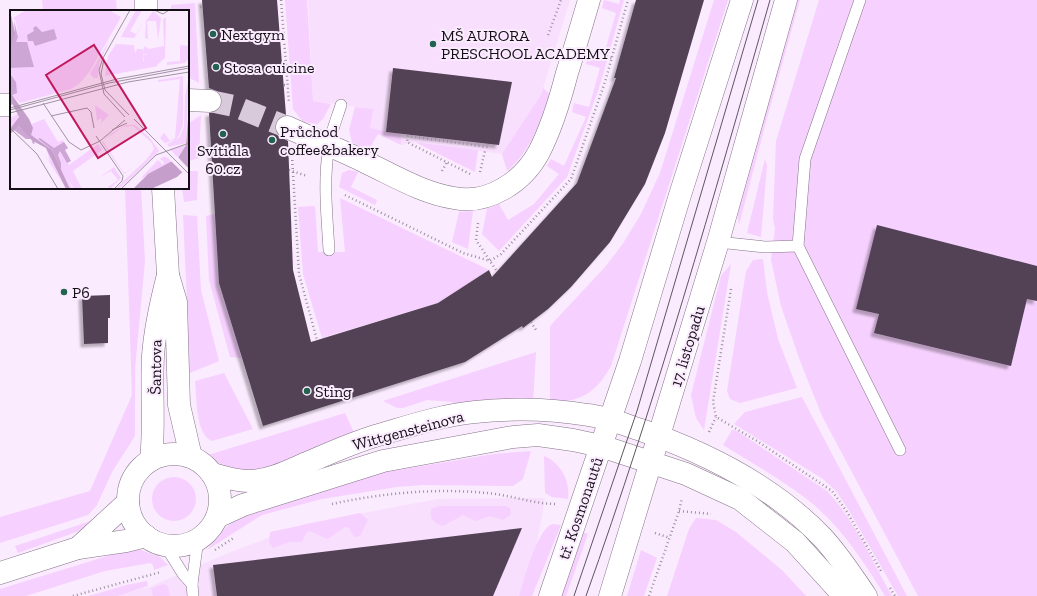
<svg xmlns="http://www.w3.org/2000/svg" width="1037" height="596" font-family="'Zilla Slab',serif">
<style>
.built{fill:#f8dffd}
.green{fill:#f6d0fe}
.building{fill:#524255;filter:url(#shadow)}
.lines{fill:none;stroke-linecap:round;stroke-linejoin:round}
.street-tunnel{stroke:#d8cadb;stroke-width:22;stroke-dasharray:22 11;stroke-linecap:butt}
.lane-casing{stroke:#857388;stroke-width:12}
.street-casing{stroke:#857388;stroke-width:23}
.secondary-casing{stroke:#857388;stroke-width:23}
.path{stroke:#9b909e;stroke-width:2.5;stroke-dasharray:1 3;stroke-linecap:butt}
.lane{stroke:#fff;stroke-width:11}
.street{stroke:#fff;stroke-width:22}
.secondary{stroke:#fff;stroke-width:22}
.tram{stroke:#5f5560;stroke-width:1}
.poi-dot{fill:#226250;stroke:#fbebfe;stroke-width:1.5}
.labels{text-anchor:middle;stroke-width:4;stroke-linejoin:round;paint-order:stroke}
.poi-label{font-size:16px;fill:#140e15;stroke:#fbebfe;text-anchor:start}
.street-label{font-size:16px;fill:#140e15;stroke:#fbebfe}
.inset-road{fill:none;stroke:#9f93a1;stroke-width:1}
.view{fill:#c2185b;fill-opacity:0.15;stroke:#c2185b;stroke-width:2}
.inset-edge{fill:none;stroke:#140e15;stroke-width:2}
</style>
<defs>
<filter id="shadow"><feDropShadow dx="-3.5" dy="3.5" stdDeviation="1" flood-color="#0004"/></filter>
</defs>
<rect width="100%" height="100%" fill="#fbebfe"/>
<g class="built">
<polygon points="308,0 570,0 541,95 544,103 507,169 502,154 415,142 401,145 401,134 370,128 372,109 313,101"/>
<polygon points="545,498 537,543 519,596 114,596 149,587 226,554 304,524 438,499"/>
</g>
<g class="green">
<polygon points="42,0 116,0 117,11 43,11"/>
<polygon points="285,0 307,0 313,101 331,104 323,119 317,124 303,122 293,109"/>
<polygon points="604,0 619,4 620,0 624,0 609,53 605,51 616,13 602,8"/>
<path d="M714,0H728L611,366C596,393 581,402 550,402V326L605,267L622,245L641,214L660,173Z"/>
<polygon points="794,0 800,0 766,122 739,225 737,213"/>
<polygon points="819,0 1037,0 1037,596 918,596 822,416 800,361 781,306 771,260 775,229 773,219 776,141"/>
<polygon points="195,3 199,83 188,77 188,11 171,11 171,5"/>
<polygon points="588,55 607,61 598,91 567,177 499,251 482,234 487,209 499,204 508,220 534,204 559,174 547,166 551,159 564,166 586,117 572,112 574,103 589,107 600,68 586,64"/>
<path d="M543,88L551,95C541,120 529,154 507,171L502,154L541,95Z"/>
<polygon points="355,107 373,109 370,128 401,134 401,145 378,134 368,151 352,142 349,130"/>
<polygon points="201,115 199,158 188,161 188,124"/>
<polygon points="415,142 478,150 475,172"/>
<polygon points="765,159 767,166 761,237 747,233"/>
<polygon points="349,170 358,172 351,187 377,200 375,205 339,187 342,173"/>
<polygon points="188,171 198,171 197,200 184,202 182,188 188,188"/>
<polygon points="125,188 141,188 145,261 135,369 135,436 112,472 97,505 88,515 0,543 0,517 90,491 132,395"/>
<polygon points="340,198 489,270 438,303 322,338 303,274 298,207 315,206 318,252 345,252"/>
<polygon points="473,211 468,249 452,242 459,212"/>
<polygon points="215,214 242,352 240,353 242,358 230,357 209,280 206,216"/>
<polygon points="183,215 197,216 201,290 219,361 185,375 187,301"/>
<polygon points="763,259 767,292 778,339 797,388 740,403 730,399 727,391 746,271 753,260"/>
<polygon points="731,264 704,430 696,418 691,395 721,276"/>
<polygon points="536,352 533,403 464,406 452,402 427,400 403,408 397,408 383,401"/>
<path d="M224,373L253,429L212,441C195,434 197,397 195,381Z"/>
<polygon points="802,397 907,596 898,596 848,509 836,491 823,479 734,424 745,412"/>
<polygon points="345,413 356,437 249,474 223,466 208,455"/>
<path d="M732,430L737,431L827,491C855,521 872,561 892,596H885C864,562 840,525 808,500C782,480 752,463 723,445Z"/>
<polygon points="531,451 523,479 513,486 423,485 397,487 322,499 262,515 207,550 223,530 238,517 375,474 494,454"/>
<path d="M544,456C561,463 570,481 568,499L552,497L545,493Z"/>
<circle cx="174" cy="499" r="22"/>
<polygon points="439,506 505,506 510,508 511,514 503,520 490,516 476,521 463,515 443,526 437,524 431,518 431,509"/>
<polygon points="360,513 368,520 360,536 354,537 349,528 345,527 327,539 310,531 306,533 302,542 290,542 273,548 269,542 270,532"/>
<polygon points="696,518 716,520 736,532 783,571 806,596 667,596 689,529"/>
<polygon points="97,519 79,531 18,553 15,546"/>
<path d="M553,524L561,525L532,596H519C524,580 537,528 553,524Z"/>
<polygon points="580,531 588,534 566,596 557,596"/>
<polygon points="138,549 160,557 168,565 154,570 153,565 150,563 105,571 26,596 0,596 0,589 127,550"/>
<polygon points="641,550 657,558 644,596 627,596"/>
<polygon points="147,581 148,586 117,596 89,596 126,585"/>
<polygon points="164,584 168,586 170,596 153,596 151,588"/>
</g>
<g class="building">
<polygon points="202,0 277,0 286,115 279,117 276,122 275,128 277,135 288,141 293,270 311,342 438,303 489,270 492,277 577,183 616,78 614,78 636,0 704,0 665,133 645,184 610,242 571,287 548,309 523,328 522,326 465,362 263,426 219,283 209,113 215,112 220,108 222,101 221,96 217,91 209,88"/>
<polygon points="393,68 512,82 499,145 386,132"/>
<polygon points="877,225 1037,266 1037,301 1027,299 1011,366 874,333 879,314 856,309"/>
<polygon points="110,295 110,318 108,318 108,343 84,344 82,296"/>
<polygon points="522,528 493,596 217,596 213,565"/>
</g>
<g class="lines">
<polyline class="street-tunnel" points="210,101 234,106 287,127"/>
<g class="lane-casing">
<g id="lane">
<polyline points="860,0 805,159 798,246 900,450"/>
<polyline points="718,242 765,247 798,246"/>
<path d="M329,250C327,216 323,180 329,146C331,132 337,118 341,105"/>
<polyline points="165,545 183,574 192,584"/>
<polyline points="193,596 192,584 198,539"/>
</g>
</g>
<g class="street-casing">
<g id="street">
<polyline points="146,0 146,11"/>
<polyline points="188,100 210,101"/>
<polyline points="0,105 11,105"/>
<path d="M287,127C313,139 339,149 365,162C393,175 422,193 454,198C488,205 523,182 539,152C552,127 560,100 567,73C575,48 582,24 589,0"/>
<polyline points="163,188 168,275 176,302 179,405 191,457"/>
<path d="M151,460C155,424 151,391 153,356C155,328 161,302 168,275"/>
</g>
</g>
<g class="secondary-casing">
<g id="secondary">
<circle cx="174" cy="500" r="46"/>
<path d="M212,474C225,477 238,482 252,481C271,480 290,470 307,463C332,452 356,441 382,434C413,425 443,415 475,412C512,408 551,409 588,415C606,417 623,424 641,430C707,453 773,486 822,537C839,555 852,576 866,596"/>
<polyline points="217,517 243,505 383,461 513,437 538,435 573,440 601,446 686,474 740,499 795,542 844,596"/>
<polyline points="78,548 128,502"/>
<polyline points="0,573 78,548 126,541 146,536"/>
<polyline points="550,596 630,361 680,195 742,0"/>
<polyline points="610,596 718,242 786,0"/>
</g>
</g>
<g class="path">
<polyline points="281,0 289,103"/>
<polyline points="200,7 203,6"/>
<polyline points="548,35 561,0"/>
<polyline points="599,54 612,58"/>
<polyline points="284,85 288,85"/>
<polyline points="292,156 299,274 317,340"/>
<polyline points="289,170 307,176"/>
<polyline points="442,171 447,162"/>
<polyline points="480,172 485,151"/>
<polyline points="470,174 407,142 408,136 488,147 488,144"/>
<polyline points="345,195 463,253 490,261 501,254 571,179 605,82 628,0"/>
<polyline points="478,223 476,240 496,270"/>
<polyline points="731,289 713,402 716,417 757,441 832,491 847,512 881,571"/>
<polyline points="531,322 536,330"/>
<polyline points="709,432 716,417"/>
<path d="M332,504C382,493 436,488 487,493C511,495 533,504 556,504"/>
<polyline points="679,511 711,514"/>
<polyline points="655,533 670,538"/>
<polyline points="215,550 235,537"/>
<polyline points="890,588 895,596"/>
<polyline points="73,596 161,572"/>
<polyline points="649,596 679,511 682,498"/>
</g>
<use href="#lane" class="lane"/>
<use href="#street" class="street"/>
<use href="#secondary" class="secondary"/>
<g class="tram">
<polyline points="574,596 637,411 758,0"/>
<path d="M586,596C656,400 713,200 770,0"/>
</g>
</g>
<g class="poi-dot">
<circle cx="213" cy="34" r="4"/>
<circle cx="433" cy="44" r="4"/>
<circle cx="216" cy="67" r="4"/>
<circle cx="223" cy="134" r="4"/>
<circle cx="272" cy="140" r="4"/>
<circle cx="64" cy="292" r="4"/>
<circle cx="307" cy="391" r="4"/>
</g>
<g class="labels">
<g class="poi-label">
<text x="221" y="40">Nextgym</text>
<text x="441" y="41">MŠ AURORA<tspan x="441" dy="18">PRESCHOOL ACADEMY</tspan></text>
<text x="224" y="73">Stosa cuicine</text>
<text x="280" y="137">Průchod<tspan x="280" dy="18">coffee&amp;bakery</tspan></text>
<text x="223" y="156" text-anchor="middle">Svítidla<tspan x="223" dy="18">60.cz</tspan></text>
<text x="72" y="298">P6</text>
<text x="315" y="397">Sting</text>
</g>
<g class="street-label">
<text transform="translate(687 346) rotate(-73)" y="6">17. listopadu</text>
<text transform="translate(155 367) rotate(-89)" y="6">Šantova</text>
<text transform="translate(408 430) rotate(-15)" y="6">Wittgensteinova</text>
<text transform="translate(580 508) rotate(-71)" y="6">tř. Kosmonautů</text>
</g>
</g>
<g transform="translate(10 10)">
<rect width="179" height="179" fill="#fbebfe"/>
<path d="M16,0H99L111,7L80,61L70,73L61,79L10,93L2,85L0,58L24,57L14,33L5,32L8,27L6,11L3,8ZM126,0H132L120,21L126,24L133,14L124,28L111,27ZM143,1L151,8L148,29L146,11H137L138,29L135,28L136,11ZM156,8L155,48L148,54L134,51L133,45L139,44H133L134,36L139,39L154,36L153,9ZM99,31L89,54L88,68H84L80,64ZM106,34L124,35L125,43L127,39H133V51L146,53L148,56L95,66L98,46ZM170,35L179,36V48L175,53L157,55V52L170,51ZM173,66V116L167,129L155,133L150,128L154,123L160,131L165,128L170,69L148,72V70ZM179,66L176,133L159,137L157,134L169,128L174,117L175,86ZM85,95L99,105L90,114L92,110L91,108L87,111ZM8,104V112L1,118L0,108ZM34,109L48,132L53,130L54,132L48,144L52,140L59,155L88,134L92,140L63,161L72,179H64L59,170L62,179H60L51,160V154L44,138L20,125L22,114ZM116,115H125L140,128L149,141L109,179H105L137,149L144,139L142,133L123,116L113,117L93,131L114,163L124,157L114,164L92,132L102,123ZM176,135L168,148L160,139ZM36,137L38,140L56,178L34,144L40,152ZM153,147H156L162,152L130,169L148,150L153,155L154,152L150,149ZM104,157L111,168L100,179L98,177L108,170L101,161L90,167Z" fill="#f6d0fe"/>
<path d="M4,10L8,27L6,32H17L24,57L0,58V17L5,22ZM26,16L32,22L44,19L47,29L25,36L23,31H18L17,25L24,21L23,18ZM0,64L6,72L7,83L2,85L3,94L1,95ZM9,116L16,122L25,133L23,134L21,129H16L4,120ZM30,128L44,138L54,132L58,138L55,140L61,151L57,153L50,141L48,145L51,153V160L42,140L28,129Z" fill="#cda6d5"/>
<path d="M0,0L5,23L0,39L1,20ZM0,82L19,109L23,118L21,125L42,140L60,179H56L36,138L23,131L9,116L0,124V119L9,107L0,89ZM179,95V156L167,167L141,179H123L138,164L168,148L176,135Z" fill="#c59ecc"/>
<path d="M167,146L179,159L174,164L161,151Z" fill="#fbebfe"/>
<path class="inset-road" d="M144,0L153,4L159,0M94,49L91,64L95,80L119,105M33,93L59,132L71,140L90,131L115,110M0,98L107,69L179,56M0,100L99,73L179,58M0,103L118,72L179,62M41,106L77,98L81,102L84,118M115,107L94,84L89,60L93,48L120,0M124,109L179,164M0,118L27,144L48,179M102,120L117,113M86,126L113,166L112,171L104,179M111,179L146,145L179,133"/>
<path class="view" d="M84,35L136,118L88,148L36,65Z"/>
<rect width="179" height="179" class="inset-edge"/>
</g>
</svg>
